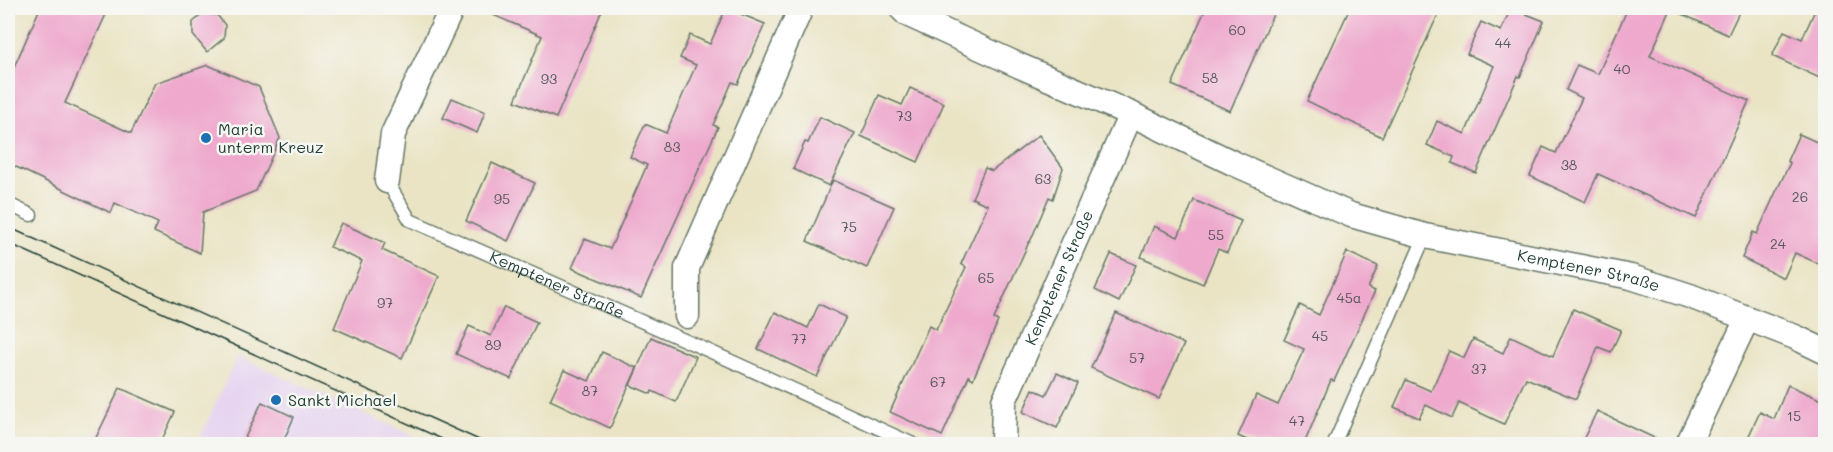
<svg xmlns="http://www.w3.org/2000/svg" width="1833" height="452" font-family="Mali,sans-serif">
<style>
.built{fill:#e6d3f0}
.building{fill:#eea9cd}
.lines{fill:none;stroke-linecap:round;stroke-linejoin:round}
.service-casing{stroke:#667767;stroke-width:15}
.minor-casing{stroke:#667767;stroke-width:27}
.service{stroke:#fff;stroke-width:12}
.minor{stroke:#fff;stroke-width:24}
.tram{stroke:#1f3d34;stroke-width:1.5}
.poi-dot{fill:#1f6fb2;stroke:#f6f6f2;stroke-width:2}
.labels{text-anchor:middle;stroke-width:5;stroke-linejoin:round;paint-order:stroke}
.number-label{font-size:14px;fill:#53585a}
.poi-label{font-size:16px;fill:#1f3d34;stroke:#f6f6f2;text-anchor:start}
.street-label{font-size:16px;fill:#1f3d34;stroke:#f6f6f2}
</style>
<rect width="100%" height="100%" fill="#f6f6f2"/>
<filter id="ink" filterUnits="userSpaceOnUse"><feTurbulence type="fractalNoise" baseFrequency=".0167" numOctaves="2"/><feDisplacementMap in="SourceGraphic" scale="12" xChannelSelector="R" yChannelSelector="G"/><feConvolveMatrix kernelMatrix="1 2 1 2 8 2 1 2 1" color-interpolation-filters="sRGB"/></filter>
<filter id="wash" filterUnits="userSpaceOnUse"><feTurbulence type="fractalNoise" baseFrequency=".008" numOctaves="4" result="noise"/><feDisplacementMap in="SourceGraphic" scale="24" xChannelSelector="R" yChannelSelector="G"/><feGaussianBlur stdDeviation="1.35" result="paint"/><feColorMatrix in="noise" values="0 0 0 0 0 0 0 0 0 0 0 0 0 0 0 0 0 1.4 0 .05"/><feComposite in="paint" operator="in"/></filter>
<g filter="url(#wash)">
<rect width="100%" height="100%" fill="#eae4c5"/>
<polygon class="built" points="237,356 432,444 197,444"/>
<g id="blocks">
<g class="building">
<polygon points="40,8 109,8 65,103 131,133 155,83 208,65 259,87 280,138 256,191 203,212 200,253 154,232 158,223 115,203 111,213 8,163 8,81"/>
<polygon points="477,8 603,8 556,118 515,101 542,36"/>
<polygon points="726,8 765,24 738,84 732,82 723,103 713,125 718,127 641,298 572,268 585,239 610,249 647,165 630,157 645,124 666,133 696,65 680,58 690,35 710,44"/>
<polygon points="1206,8 1276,8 1230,111 1172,85"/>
<polygon points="1350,8 1441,8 1382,137 1307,101"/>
<polygon points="1511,8 1544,21 1520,77 1518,76 1476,173 1452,163 1454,157 1427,145 1437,121 1465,134 1494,66 1467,54 1481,22 1501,31"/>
<polygon points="1628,8 1741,8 1728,35 1671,9 1650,56 1749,101 1696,218 1598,174 1585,202 1530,176 1543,147 1556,153 1582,98 1566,90 1577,65 1598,74"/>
<polygon points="1816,8 1826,8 1826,81 1772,56 1784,31 1802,39"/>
<polygon points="203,14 217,15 225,25 224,38 207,52 193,35 193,22"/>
<polygon points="910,88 944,103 918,162 861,136 879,95 902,105"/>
<polygon points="452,98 485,112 477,133 443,118"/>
<polygon points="820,117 855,133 829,186 793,169 805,142 808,143"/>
<polygon points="1799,134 1826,146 1826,267 1795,253 1784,278 1742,258 1753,232 1757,234 1775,194 1790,163 1787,161"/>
<polygon points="1039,135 1063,168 1053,199 1049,197 1030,242 1029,242 994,319 998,321 985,352 973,379 969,376 942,436 890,412 929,326 936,330 966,267 961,264 988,205 972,198 985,168 992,171"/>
<polygon points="492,163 535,183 508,241 466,221"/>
<polygon points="833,180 894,207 867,268 807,241"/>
<polygon points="1194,200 1241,221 1227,253 1218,249 1203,284 1141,257 1154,226 1178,237"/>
<polygon points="341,223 385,243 382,250 439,276 402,358 334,328 362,261 330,247"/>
<polygon points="1347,252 1378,266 1368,288 1375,291 1334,381 1331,380 1304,444 1256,444 1238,436 1256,395 1278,405 1304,349 1284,340 1300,305 1319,315"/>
<polygon points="1111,254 1136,265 1119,302 1095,290"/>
<polygon points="819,304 846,317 817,377 758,349 775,312 808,328"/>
<polygon points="504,307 537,322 511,379 456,354 469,326 491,336"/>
<polygon points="1573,309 1621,330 1611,352 1598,347 1576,399 1526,378 1504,424 1459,403 1452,418 1426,405 1419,418 1394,407 1406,380 1431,391 1449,351 1464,358 1473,339 1503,353 1511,336 1553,356"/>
<polygon points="1116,313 1184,344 1159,399 1091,368"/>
<polygon points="651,337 696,357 676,402 652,391 651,394 630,385"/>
<polygon points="602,352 637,368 610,428 550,400 564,370 589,381"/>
<polygon points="1057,373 1078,383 1057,428 1023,412 1033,389 1046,395"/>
<polygon points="1788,385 1826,402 1826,444 1745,444 1760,412 1774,419"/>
<polygon points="120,388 175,412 160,444 93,444"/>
<polygon points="262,402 294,417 282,444 242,444"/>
<polygon points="1597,411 1667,444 1581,444"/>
</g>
</g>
</g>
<g filter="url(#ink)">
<use href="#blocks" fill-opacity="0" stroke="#667767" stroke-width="1.5"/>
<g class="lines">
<g class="service-casing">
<g id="service">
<path id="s1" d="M387,181L410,220L707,350L913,444"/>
<polyline points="8,204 31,215"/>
<polyline points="1334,444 1425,236"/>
</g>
</g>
<g class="minor-casing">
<g id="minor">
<path id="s2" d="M901,8L907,14L1020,66L1131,114L1233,163L1351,215L1425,236L1631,277L1690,296L1795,337L1826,352"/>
<polyline points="387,181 393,134 452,8"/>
<polyline points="687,316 687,268 801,8"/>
<path id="s3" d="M1003,444L1004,401L1131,114"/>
<polyline points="1688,444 1747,319"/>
</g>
</g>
<use href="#service" class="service"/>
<use href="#minor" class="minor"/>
<g class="tram">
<polyline points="8,227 488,444"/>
<polyline points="8,243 453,444"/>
</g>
</g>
</g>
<g class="poi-dot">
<circle cx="206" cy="138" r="6"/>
<circle cx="276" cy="400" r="6"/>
</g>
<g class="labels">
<g class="number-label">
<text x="1237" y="35">60</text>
<text x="1503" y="48">44</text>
<text x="1622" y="74">40</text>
<text x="1210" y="83">58</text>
<text x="549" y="84">93</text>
<text x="904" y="121">73</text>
<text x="672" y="152">83</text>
<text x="1569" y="170">38</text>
<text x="1043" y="184">63</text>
<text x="1800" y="202">26</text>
<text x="502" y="204">95</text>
<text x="849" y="232">75</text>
<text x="1216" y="240">55</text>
<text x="1778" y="249">24</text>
<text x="986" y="283">65</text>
<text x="1349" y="303">45a</text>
<text x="385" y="308">97</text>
<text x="1320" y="341">45</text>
<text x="799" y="344">77</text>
<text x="493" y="350">89</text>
<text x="1137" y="363">57</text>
<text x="1479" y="374">37</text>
<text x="938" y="387">67</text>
<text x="590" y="396">87</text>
<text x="1794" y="421">15</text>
<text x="1297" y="426">47</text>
</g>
<g class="poi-label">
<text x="218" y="135">Maria<tspan x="218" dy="18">unterm Kreuz</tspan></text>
<text x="288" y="406">Sankt Michael</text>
</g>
<g class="street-label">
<text dy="6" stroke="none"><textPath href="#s2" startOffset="740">Kemptener Straße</textPath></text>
<text dy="6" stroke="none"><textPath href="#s3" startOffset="178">Kemptener Straße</textPath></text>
<text dy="6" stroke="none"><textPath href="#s1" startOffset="206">Kemptener Straße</textPath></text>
</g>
</g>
<rect width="1833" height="452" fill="none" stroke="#f6f6f2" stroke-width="30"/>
</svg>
